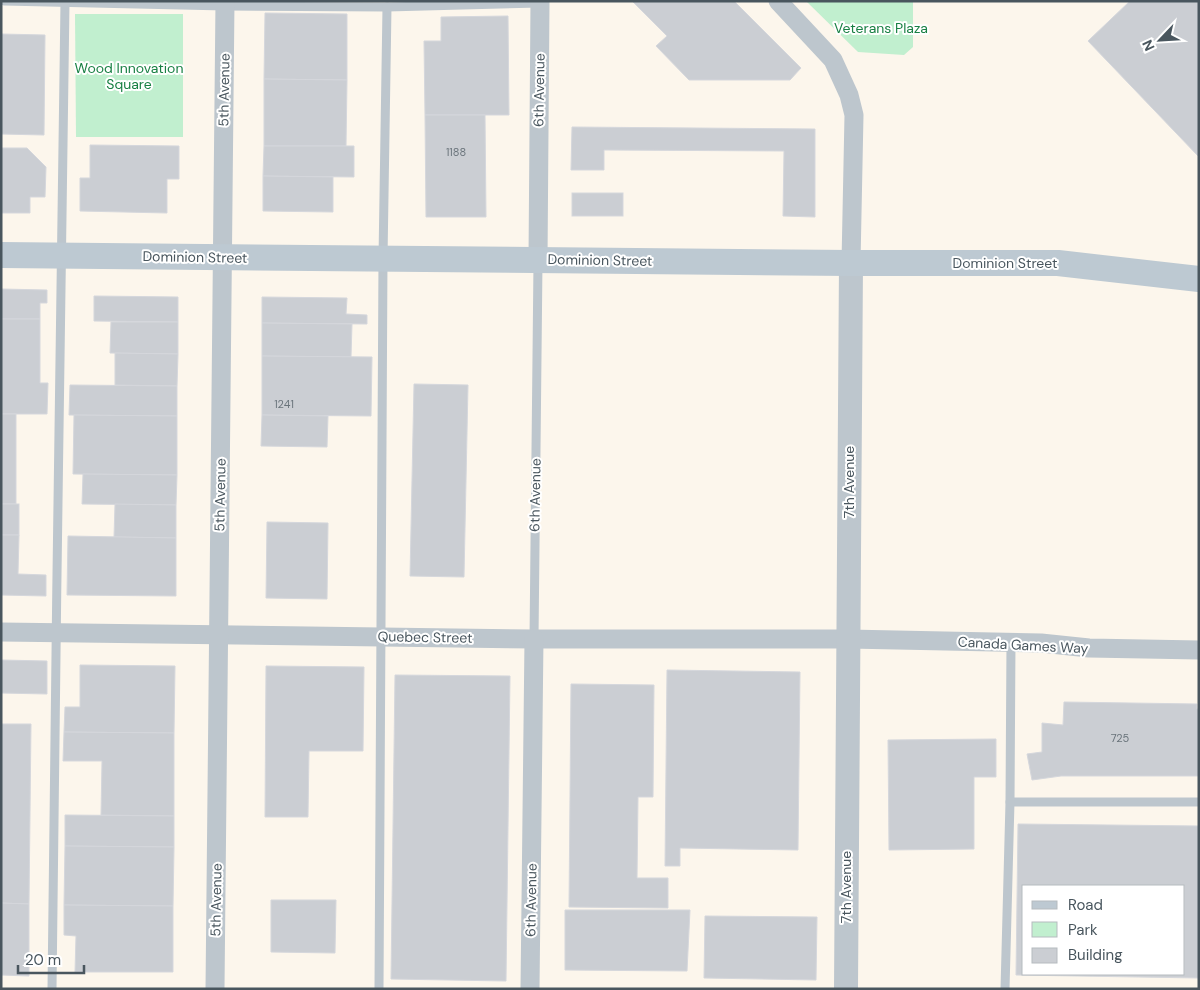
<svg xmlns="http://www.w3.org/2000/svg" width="1200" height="990" font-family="'DM Sans',sans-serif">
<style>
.commercial{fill:#fcf6ec;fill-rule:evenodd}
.green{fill:#c1efcf}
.building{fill:#cbced3;stroke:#d5d7dc;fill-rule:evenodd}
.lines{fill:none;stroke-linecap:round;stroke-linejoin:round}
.service{stroke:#bdc6cd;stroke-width:9}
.minor{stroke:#bdc6cd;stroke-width:19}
.tertiary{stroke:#bdc6cd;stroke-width:24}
.secondary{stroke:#bdc9d2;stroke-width:26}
.labels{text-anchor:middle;stroke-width:4;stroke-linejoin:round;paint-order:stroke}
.number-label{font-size:11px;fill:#6a747b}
.park-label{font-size:14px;fill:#198044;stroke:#fff}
.street-label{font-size:14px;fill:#49565e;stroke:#fff}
</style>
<rect width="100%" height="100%" fill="#f3f1f1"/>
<path class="commercial" d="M1,1H1199V989H1ZM1024,886H1184V974H1024Z"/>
<g class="green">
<polygon points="806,1 913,1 913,47 904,55 858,52"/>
<polygon points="75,14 183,14 183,137 76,137"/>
</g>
<g class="building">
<polygon points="632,1 734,1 801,68 790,80 689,80 656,46 667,36"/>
<polygon points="1130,1 1199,1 1199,157 1088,41"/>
<polygon points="265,13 347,14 347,80 264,79"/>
<polygon points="508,16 509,115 425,115 424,41 441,41 441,17"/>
<polygon points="1,34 45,35 44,135 1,134"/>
<polygon points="264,79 347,80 346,146 264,146"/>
<polygon points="425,115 485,115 486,217 426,217"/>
<polygon points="572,127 815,129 815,217 783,216 784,151 604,150 604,170 571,170"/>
<polygon points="90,145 179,146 179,179 167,179 167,213 80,211 80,178 90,178"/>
<polygon points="264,146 354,146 354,177 263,176"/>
<polygon points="1,148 27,148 46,167 45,197 30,197 30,213 1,213"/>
<polygon points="263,176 333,177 333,212 263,211"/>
<rect x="572" y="193" width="51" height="23"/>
<polygon points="1,289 47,290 47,303 40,303 40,319 1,319"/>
<polygon points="94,296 178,297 178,322 94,321"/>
<polygon points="262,297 347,298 346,314 367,315 367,324 262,323"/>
<polygon points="1,319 40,319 40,383 48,383 47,414 1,414"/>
<polygon points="111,322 178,322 178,354 110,353"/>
<polygon points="262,323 352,324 351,357 262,356"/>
<polygon points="115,353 178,354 177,386 115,385"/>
<polygon points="262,356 372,357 371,416 262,415"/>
<polygon points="414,384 468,385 464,577 410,576"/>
<polygon points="70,385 177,386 177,416 69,415"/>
<rect x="1" y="414" width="15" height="90"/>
<polygon points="74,415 177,416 177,475 73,474"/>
<polygon points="262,415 328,416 327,447 261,446"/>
<polygon points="83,474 177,475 176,505 82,504"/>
<rect x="1" y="504" width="18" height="31"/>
<polygon points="115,504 176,505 176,538 114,537"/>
<polygon points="267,522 328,523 327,599 266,598"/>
<polygon points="1,535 19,535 18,574 46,575 46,596 1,595"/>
<polygon points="68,536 176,538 176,596 67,595"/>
<polygon points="1,660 47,661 47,694 1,693"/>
<polygon points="80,665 175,666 174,733 64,732 65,707 80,707"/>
<polygon points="266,666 364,667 363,751 309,751 308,817 265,817"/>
<polygon points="667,670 800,672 798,850 680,848 680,866 665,866"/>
<polygon points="395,675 510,676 506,981 391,979"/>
<polygon points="571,684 654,685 653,797 638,797 637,878 668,878 668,908 569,907"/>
<polygon points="1064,702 1197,704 1197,709 1199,709 1199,776 1061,776 1032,780 1027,754 1042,752 1042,723 1063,725"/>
<polygon points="1,724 31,724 29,904 1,903"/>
<polygon points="64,732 174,733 174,816 101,815 102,761 63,761"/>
<polygon points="996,739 996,777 974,777 974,849 889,850 888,740"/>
<polygon points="65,815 174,816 174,847 65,846"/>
<path d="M1018,824L1199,826V978L1016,975ZM1024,886H1184V974H1024Z"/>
<polygon points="65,846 174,847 173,906 64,905"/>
<polygon points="271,900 336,900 335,953 271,952"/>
<polygon points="1,903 29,904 29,976 1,975"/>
<polygon points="64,905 173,906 173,972 75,972 76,936 64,935"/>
<polygon points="565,910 690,910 687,971 565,970"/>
<polygon points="705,916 817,917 816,980 704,978"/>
</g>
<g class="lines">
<g class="service">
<polyline points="4,1 225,6 387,7 540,3"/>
<polyline points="534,639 538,262"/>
<polyline points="1010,802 1199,802"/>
<path d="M52,989C57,660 58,331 65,2"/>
<polyline points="379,989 383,258 387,7"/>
<polyline points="1005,989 1010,802 1011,642"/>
</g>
<g class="minor">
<polyline points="778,1 833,60 849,95 854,115 851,263"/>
<polyline points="538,260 540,1"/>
<polyline points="1,632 534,639 848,639 1041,643 1089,648 1199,650"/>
<polyline points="215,989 225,1"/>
<polyline points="530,989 534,639"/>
</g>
<polyline class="tertiary" points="846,989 851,263"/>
<polyline class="secondary" points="1,255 851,263 1058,263 1199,279"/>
</g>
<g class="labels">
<g class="number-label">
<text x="456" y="156">1188</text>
<text x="284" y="408">1241</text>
<text x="1120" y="742">725</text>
</g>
<g class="park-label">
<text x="881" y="33">Veterans Plaza</text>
<text x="129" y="73">Wood Innovation<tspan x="129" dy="16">Square</tspan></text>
</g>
<g class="street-label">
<text transform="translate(224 90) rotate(-89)" y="5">5th Avenue</text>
<text transform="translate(539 90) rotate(-89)" y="5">6th Avenue</text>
<text transform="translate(195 257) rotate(1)" y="5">Dominion Street</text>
<text transform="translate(600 260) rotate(1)" y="5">Dominion Street</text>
<text x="1005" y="268">Dominion Street</text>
<text transform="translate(849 482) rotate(-90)" y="5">7th Avenue</text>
<text transform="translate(220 495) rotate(-89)" y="5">5th Avenue</text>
<text transform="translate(535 495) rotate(-89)" y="5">6th Avenue</text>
<text transform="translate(425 637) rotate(1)" y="5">Quebec Street</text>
<text transform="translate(1023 645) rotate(3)" y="5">Canada Games Way</text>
<text transform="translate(846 887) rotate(-90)" y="5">7th Avenue</text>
<text transform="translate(216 900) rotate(-89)" y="5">5th Avenue</text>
<text transform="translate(531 900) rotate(-89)" y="5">6th Avenue</text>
</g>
</g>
<rect width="1200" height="990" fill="none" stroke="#49565e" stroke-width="5"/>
<rect x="1022" y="885" width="162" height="90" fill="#ffffff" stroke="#b6bbbf"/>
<rect x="1032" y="901" width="25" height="8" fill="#bdc9d2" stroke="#b6bbbf"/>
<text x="1068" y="910" font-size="15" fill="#49565e">Road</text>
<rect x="1032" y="922" width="25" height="15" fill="#c1efcf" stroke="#b6bbbf"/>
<text x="1068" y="935" font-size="15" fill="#49565e">Park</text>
<rect x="1032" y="948" width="25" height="15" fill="#cbced3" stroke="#b6bbbf"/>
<text x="1068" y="960" font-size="15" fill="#49565e">Building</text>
<g transform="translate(1160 40) rotate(245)" stroke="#ffffff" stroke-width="4" paint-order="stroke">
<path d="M0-4L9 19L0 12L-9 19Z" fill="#49565e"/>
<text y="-8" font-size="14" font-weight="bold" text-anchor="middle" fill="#49565e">N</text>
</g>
<path d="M18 965v8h66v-8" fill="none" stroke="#49565e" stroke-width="2.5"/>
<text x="25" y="965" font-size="15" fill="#49565e" stroke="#ffffff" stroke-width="4" paint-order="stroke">20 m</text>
</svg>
